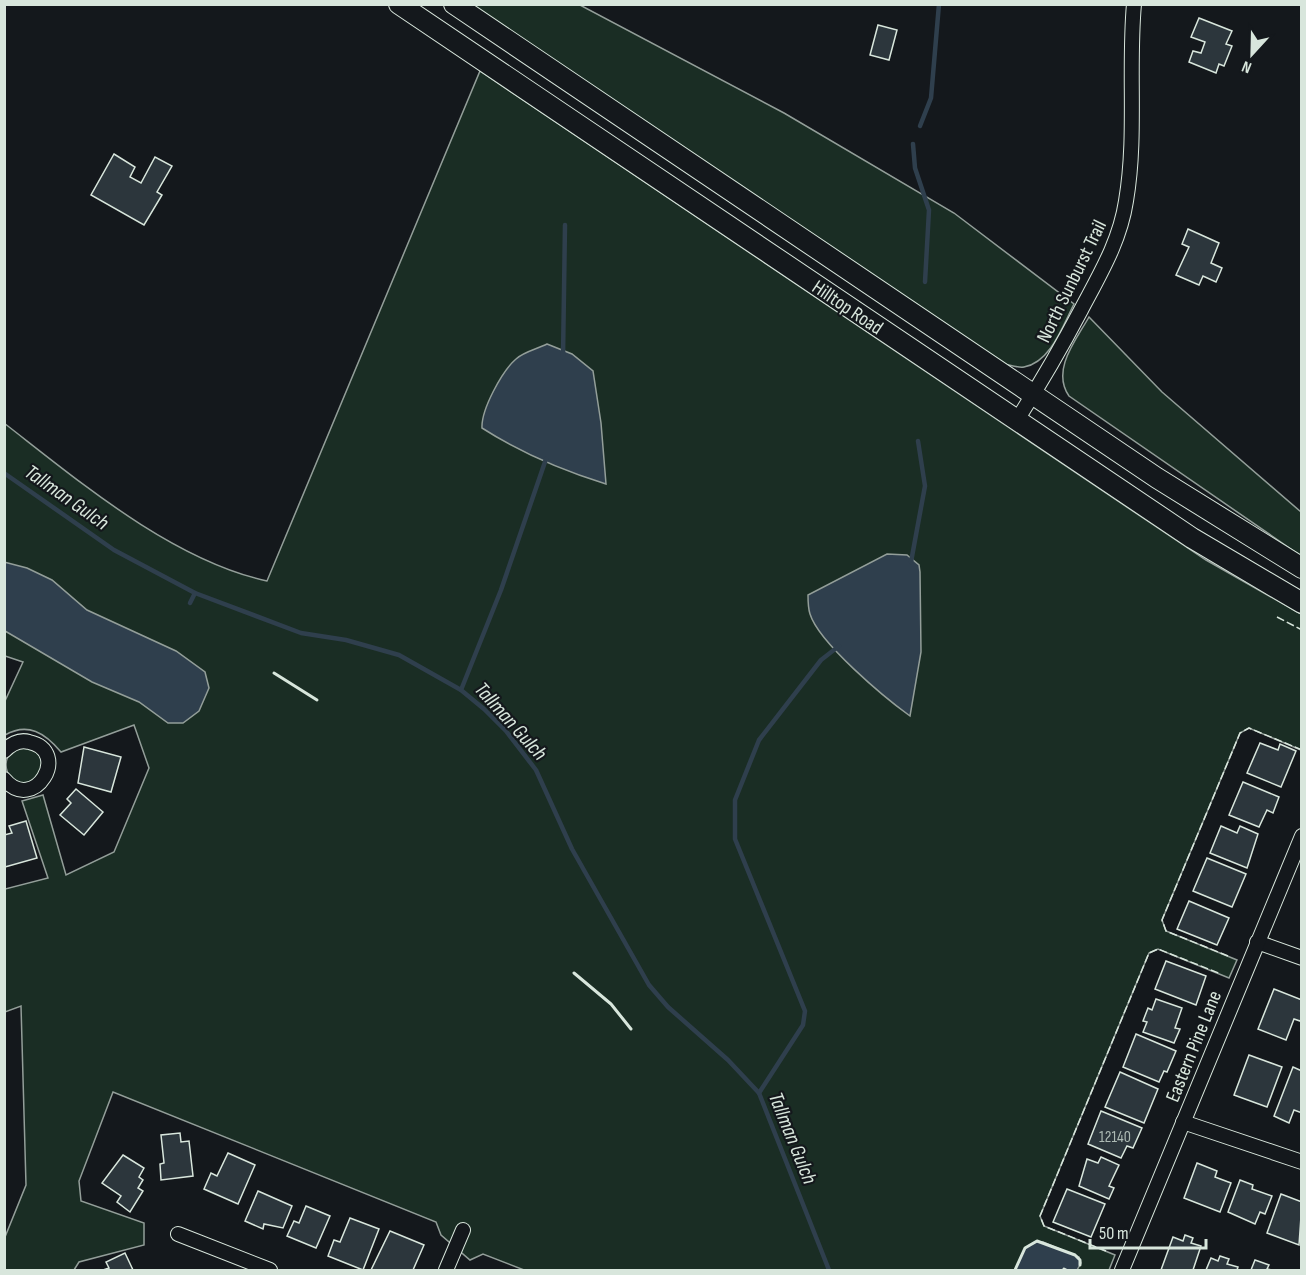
<svg xmlns="http://www.w3.org/2000/svg" width="1306" height="1275" font-family="'Sofia Sans Condensed',sans-serif">
<style>
.green{fill:#1a2d24;stroke:#939e99;stroke-width:1.5}
.water{fill:#2f3f4d;stroke:#939e99;stroke-width:1.5}
.lines{fill:none;stroke-linecap:round;stroke-linejoin:round}
.stream{stroke:#2f3f4d;stroke-width:4.5}
.building{fill:#2c363c;stroke:#d8e6dc;stroke-width:1.5}
.minor-casing{stroke:#d8e6dc;stroke-width:16}
.secondary-casing{stroke:#d8e6dc;stroke-width:22}
.minor{stroke:#14181c;stroke-width:14}
.secondary{stroke:#14181c;stroke-width:20}
.fence{stroke:#d8e6dc;stroke-width:1.5;stroke-dasharray:8 3;stroke-linecap:butt}
.wall{stroke:#d8e6dc;stroke-width:3}
.labels{text-anchor:middle;stroke-width:4.5;stroke-linejoin:round;paint-order:stroke}
.number-label{font-size:16px;fill:#adbab4}
.street-label{font-size:20px;fill:#d8e6dc;stroke:#14181c}
.water-label{font-size:21px;font-style:italic;fill:#d8e6dc;stroke:#14181c}
</style>
<rect width="100%" height="100%" fill="#14181c"/>
<g class="green">
<path d="M471,5H580L784,113L954,213L1074,304C1063,325 1051,362 1024,367C1018,368 1010,365 1004,364Z"/>
<path d="M480,71L1158,528L1206,560L1301,614V750L1249,728L1240,733L1162,920L1166,931L1237,960L1229,978L1158,949L1149,953L1040,1216L1044,1226L1115,1255L1109,1270H524L483,1254L470,1260L441,1235L436,1222L113,1092L79,1181L81,1201L144,1223V1245L79,1262L74,1270H5V1237L26,1185L21,1006L5,1012V889L48,878L22,801L43,795L66,875L114,852L149,768L134,725L61,752C45,733 28,722 5,735V701L23,662L5,656L4,423C80,482 172,560 267,581Z"/>
<path d="M1089,317L1162,392L1301,512V556L1069,396C1051,370 1076,340 1089,317Z"/>
<circle cx="24" cy="765" r="18"/>
</g>
<g class="water">
<path d="M547,344L572,354L593,371L601,423L606,484C561,470 521,453 482,428C481,410 502,371 516,359C523,352 537,349 547,344Z"/>
<path d="M887,554L907,555L919,565L920,572L921,652L910,716C885,698 819,643 810,614C808,608 808,601 808,595Z"/>
<polygon points="4,562 27,568 52,580 87,610 176,651 205,672 209,688 199,711 183,723 168,723 139,702 92,682 5,631"/>
<polygon points="1035,1242 1043,1242 1079,1257 1081,1263 1077,1270 1015,1270 1025,1248"/>
</g>
<g class="lines">
<g class="stream">
<polyline points="920,126 931,98 939,4"/>
<polyline points="913,144 915,168 929,210 925,282"/>
<polyline points="563,357 565,225"/>
<polyline points="4,473 114,550 195,593 301,633 346,640 399,655 461,690 484,709 506,731 536,770 572,849 649,985 668,1007 728,1060 759,1093 829,1270"/>
<polyline points="911,562 925,486 918,441"/>
<polyline points="190,603 195,593"/>
<polyline points="461,690 501,590 546,459"/>
<polyline points="759,1093 803,1025 805,1011 735,839 735,800 759,740 821,660 839,646"/>
</g>
</g>
<g class="building">
<polygon points="1199,18 1232,31 1226,44 1232,46 1224,66 1219,64 1216,73 1189,62 1193,51 1201,53 1205,42 1191,37"/>
<polygon points="878,25 897,30 889,60 870,55"/>
<polygon points="114,154 135,167 130,177 141,183 155,157 172,166 157,192 162,195 144,225 91,195"/>
<polygon points="1188,229 1219,243 1211,263 1222,268 1216,282 1203,276 1199,285 1176,275 1189,247 1182,244"/>
<polygon points="1260,743 1278,750 1280,744 1296,751 1281,787 1247,773"/>
<polygon points="84,747 121,757 111,792 78,783"/>
<polygon points="1243,782 1279,797 1273,813 1267,810 1259,827 1229,815"/>
<polygon points="76,789 103,812 84,835 60,815 71,803 67,799"/>
<polygon points="26,821 37,858 5,867 4,835 12,833 9,826"/>
<polygon points="1221,826 1237,833 1240,826 1258,834 1247,868 1210,853"/>
<polygon points="1207,858 1246,874 1232,907 1193,891"/>
<polygon points="1189,901 1229,918 1217,945 1177,929"/>
<polygon points="1166,961 1206,976 1196,1005 1155,989"/>
<polygon points="1274,989 1302,1000 1302,1018 1300,1021 1294,1019 1286,1040 1258,1029"/>
<polygon points="1156,999 1182,1008 1175,1028 1180,1029 1174,1043 1143,1032 1147,1022 1143,1021 1148,1008 1152,1010"/>
<polygon points="1136,1034 1176,1051 1167,1072 1164,1071 1159,1082 1123,1067"/>
<polygon points="1249,1055 1282,1067 1267,1107 1234,1095"/>
<polygon points="1293,1067 1302,1071 1302,1113 1294,1110 1289,1123 1274,1116"/>
<polygon points="1120,1072 1158,1089 1144,1123 1105,1107"/>
<polygon points="1101,1111 1142,1128 1133,1148 1127,1146 1121,1158 1088,1144"/>
<polygon points="180,1133 181,1142 189,1141 193,1176 161,1180 160,1164 164,1163 161,1135"/>
<polygon points="228,1153 255,1165 238,1204 204,1189 211,1173 217,1176"/>
<polygon points="123,1155 144,1168 139,1177 143,1180 138,1188 143,1191 130,1212 117,1202 121,1196 102,1183"/>
<polygon points="1101,1157 1119,1165 1109,1186 1114,1188 1109,1199 1079,1186 1087,1159 1098,1163"/>
<polygon points="1197,1163 1217,1171 1215,1177 1231,1183 1220,1212 1184,1198"/>
<polygon points="1240,1180 1253,1185 1252,1189 1272,1196 1265,1214 1260,1212 1255,1224 1228,1212"/>
<polygon points="1067,1189 1105,1204 1091,1237 1053,1222"/>
<polygon points="258,1191 292,1206 283,1228 264,1224 263,1229 245,1221"/>
<polygon points="1281,1194 1302,1202 1299,1245 1267,1233"/>
<polygon points="306,1206 330,1216 316,1248 287,1236 294,1221 299,1223"/>
<polygon points="350,1218 379,1229 363,1270 328,1256 334,1240 340,1242"/>
<polygon points="390,1231 424,1245 413,1270 371,1270"/>
<polygon points="1185,1235 1193,1238 1191,1243 1201,1246 1193,1270 1196,1270 1161,1270 1173,1237 1183,1241"/>
<polygon points="125,1253 133,1270 103,1270 109,1268 106,1262"/>
<polygon points="1220,1256 1229,1259 1227,1264 1238,1267 1237,1270 1206,1270 1211,1258 1218,1261"/>
<polygon points="1255,1260 1269,1265 1267,1269 1272,1270 1251,1270"/>
</g>
<g class="lines">
<g class="minor-casing">
<g id="minor">
<path d="M1017,420C1040,384 1061,348 1081,310C1100,274 1120,241 1126,201C1137,136 1128,69 1134,4"/>
<path d="M4,751C11,744 19,739 29,742C72,751 34,815 4,779"/>
<polyline points="1257,942 1302,958"/>
<polyline points="1183,1122 1302,1162"/>
<polyline points="178,1234 270,1270"/>
<polyline points="446,1270 463,1230"/>
<polyline points="1122,1270 1302,836"/>
</g>
</g>
<g class="secondary-casing">
<g id="secondary">
<polyline points="399,4 1192,538 1302,603"/>
<polyline points="454,4 1157,478 1302,568"/>
</g>
</g>
<use href="#minor" class="minor"/>
<use href="#secondary" class="secondary"/>
<g class="fence">
<polyline points="1277,617 1302,630"/>
<polyline points="1228,956 1166,931 1162,920 1240,733 1249,728 1302,750"/>
<polyline points="1106,1251 1044,1226 1040,1216 1149,953 1158,949 1221,974"/>
</g>
<g class="wall">
<polyline points="274,673 317,700"/>
<polyline points="574,973 611,1004 631,1029"/>
<polyline points="1064,1269 1066,1270"/>
<polyline points="1015,1270 1025,1248 1037,1241 1075,1255 1080,1260 1080,1265"/>
</g>
</g>
<g class="labels">
<g class="number-label">
<text x="1115" y="1142">12140</text>
</g>
<g class="street-label">
<text transform="translate(1071 281) rotate(-64)" y="7">North Sunburst Trail</text>
<text transform="translate(848 307) rotate(34)" y="7">Hilltop Road</text>
<text transform="translate(1193 1046) rotate(-68)" y="7">Eastern Pine Lane</text>
</g>
<g class="water-label">
<text transform="translate(67 497) rotate(35)" y="7">Tallman Gulch</text>
<text transform="translate(511 721) rotate(48)" y="7">Tallman Gulch</text>
<text transform="translate(793 1138) rotate(68)" y="7">Tallman Gulch</text>
</g>
</g>
<rect width="1306" height="1275" fill="none" stroke="#d8e6dc" stroke-width="12"/>
<g transform="translate(1252 54) rotate(202)" stroke="#14181c" stroke-width="4.5" paint-order="stroke">
<path d="M0-4.5L10 22L0 15L-10 22Z" fill="#d8e6dc"/>
<text y="-9" font-size="16" font-weight="bold" text-anchor="middle" fill="#d8e6dc">N</text>
</g>
<path d="M1090 1239v9h116v-9" fill="none" stroke="#d8e6dc" stroke-width="3"/>
<text x="1099" y="1239" font-size="18" fill="#d8e6dc" stroke="#14181c" stroke-width="4.5" paint-order="stroke">50 m</text>
</svg>
